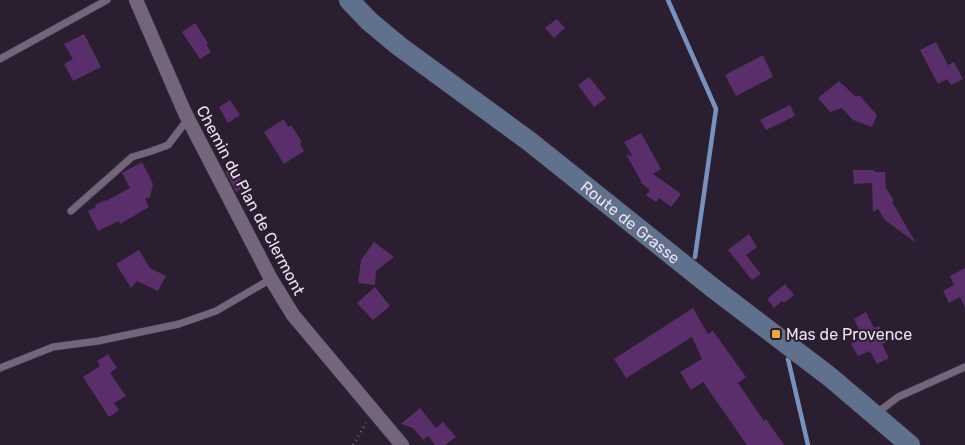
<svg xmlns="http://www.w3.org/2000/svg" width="965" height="445" font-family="Rubik,sans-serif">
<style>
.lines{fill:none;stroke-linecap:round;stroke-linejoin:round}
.stream{stroke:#7792c1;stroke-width:4.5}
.building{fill:#5a2e6b}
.lane-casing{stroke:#433847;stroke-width:8}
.street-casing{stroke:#433847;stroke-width:15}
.secondary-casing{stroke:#433847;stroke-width:21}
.path{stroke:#726777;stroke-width:2.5;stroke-dasharray:1 4;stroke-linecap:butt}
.lane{stroke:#74657a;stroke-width:7}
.street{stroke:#74657a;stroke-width:14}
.secondary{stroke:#60718d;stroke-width:20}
.poi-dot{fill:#eaaa39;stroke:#2b1e30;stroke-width:2}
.labels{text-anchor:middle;stroke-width:4;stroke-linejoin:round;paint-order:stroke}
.street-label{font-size:16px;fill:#eae2ee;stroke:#2b1e30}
.poi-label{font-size:16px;fill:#eae2ee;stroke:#2b1e30;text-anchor:start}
</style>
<rect width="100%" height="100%" fill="#2b1e30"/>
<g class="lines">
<g class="stream">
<polyline points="668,0 716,109 695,257"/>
<polyline points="788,359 808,445"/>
</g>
</g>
<g class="building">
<polygon points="557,19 565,28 554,38 545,28"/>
<polygon points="195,23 208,43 206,44 211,52 200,59 182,32"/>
<polygon points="84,34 101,67 73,81 64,64 73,59 64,44"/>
<polygon points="936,42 948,65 954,62 963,79 951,85 947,79 938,84 920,50"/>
<polygon points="763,55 773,77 736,96 725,75"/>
<polygon points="589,77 606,98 594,107 578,85"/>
<polygon points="839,81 856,97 859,95 877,115 872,127 853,120 842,108 830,112 818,98"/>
<polygon points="230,100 240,115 228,123 219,107"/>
<polygon points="790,105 795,116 766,130 760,120"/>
<polygon points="284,119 288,127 291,125 302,142 300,144 304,151 284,164 264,132"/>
<polygon points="641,133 661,169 653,174 681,194 671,207 659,198 656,202 646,195 650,190 640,182 641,181 626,154 633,157 624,142"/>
<polygon points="142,162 153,184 150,197 145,199 149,207 120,224 119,221 98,231 88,211 96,207 95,205 105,200 106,201 130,188 122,173"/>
<polygon points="234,167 245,187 236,192 225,171"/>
<polygon points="853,170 873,170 875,172 885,172 886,188 894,201 892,202 916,243 885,220 878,209 873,212 872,183 854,184"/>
<polygon points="749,234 757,247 746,255 761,274 752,280 728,250"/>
<polygon points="374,242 394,257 376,271 375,285 358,283 361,260"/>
<polygon points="139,250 150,268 166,276 158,291 137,281 131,288 116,264"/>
<polygon points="965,268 965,308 960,297 949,303 943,291 954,285 950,276"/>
<polygon points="785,284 794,295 784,303 782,301 774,308 767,299"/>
<polygon points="375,287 390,306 373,320 357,303"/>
<polygon points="693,308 708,334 713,331 746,377 738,383 764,421 766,419 784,445 747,445 703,382 691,390 680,372 702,359 692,337 626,378 614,359"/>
<polygon points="866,312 874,328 879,326 887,342 882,344 889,358 877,364 870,351 858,356 851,344 863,338 854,319"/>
<polygon points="108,354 117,368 110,373 126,396 114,403 119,410 109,417 83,377 100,366 97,361"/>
<polygon points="420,408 436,428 443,422 456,437 445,445 435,445 428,436 423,440 413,428 401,424"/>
</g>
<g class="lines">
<g class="lane-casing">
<g id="lane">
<polyline points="0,59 107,0"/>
<polyline points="71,211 132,157 152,151 168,145 188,119"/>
<polyline points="0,368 53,347 98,341 179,324 216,311 271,279"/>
<polyline points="877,413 898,397 965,367"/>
</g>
</g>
<g class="street-casing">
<polyline id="street" points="136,0 185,113 271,279 293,315 402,445"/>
</g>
<g class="secondary-casing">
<g id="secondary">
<path id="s1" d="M349,0L369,21L399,46L529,141L713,288L830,377L910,445"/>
</g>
</g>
<polyline class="path" points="353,445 366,423"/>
<use href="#lane" class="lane"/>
<use href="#street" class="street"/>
<use href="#secondary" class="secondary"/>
</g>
<rect class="poi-dot" x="771" y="329" width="10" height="10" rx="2.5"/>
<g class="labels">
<g class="street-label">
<text transform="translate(251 200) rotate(62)" y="6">Chemin du Plan de Clermont</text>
<text dy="6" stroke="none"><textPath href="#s1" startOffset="359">Route de Grasse</textPath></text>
</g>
<g class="poi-label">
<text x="786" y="340">Mas de Provence</text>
</g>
</g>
</svg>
